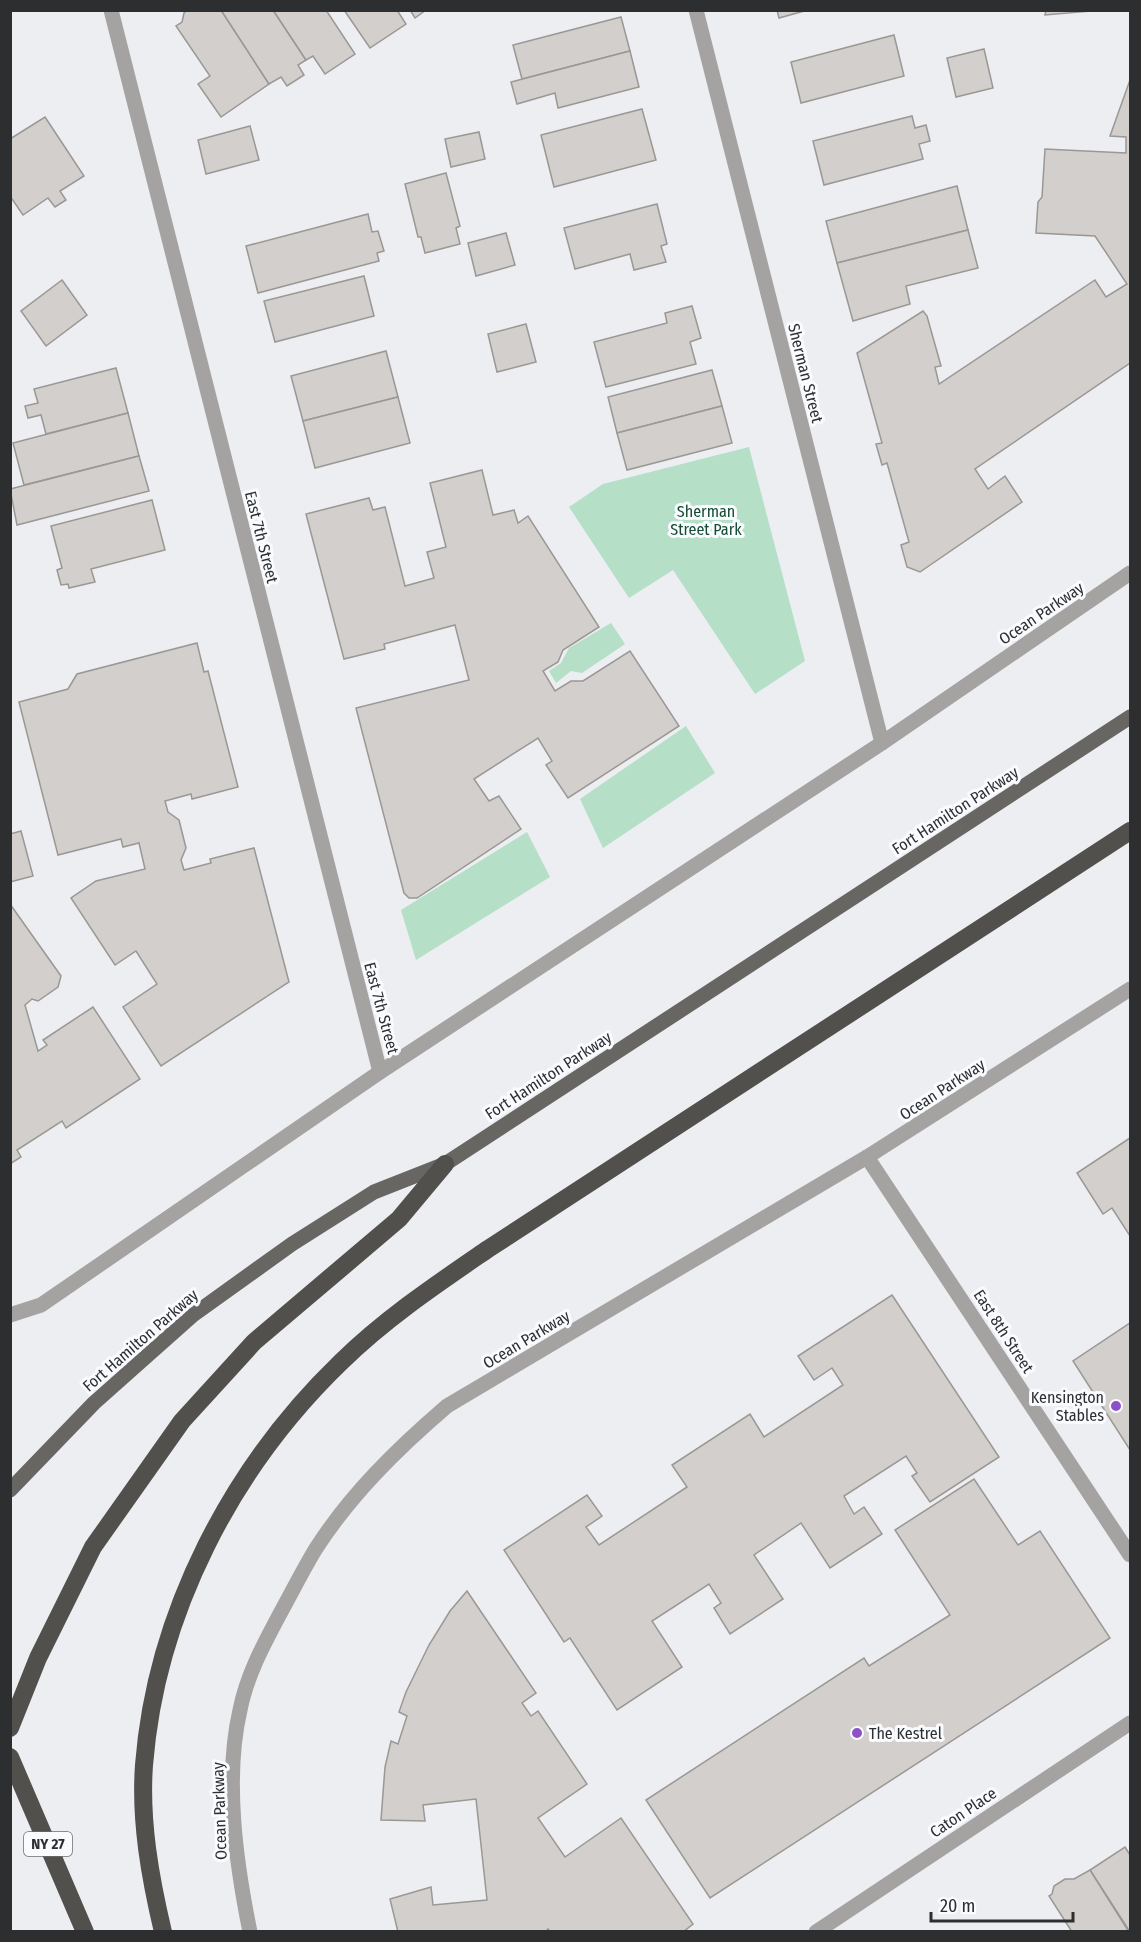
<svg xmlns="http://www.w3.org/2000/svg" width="1141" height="1942" font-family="'Fira Sans Condensed',sans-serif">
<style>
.green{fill:#b5dfc7}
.building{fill:#d3cfcc;stroke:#9b9794;stroke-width:1.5}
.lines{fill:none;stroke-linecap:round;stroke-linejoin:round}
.minor{stroke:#a4a3a1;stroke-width:15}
.major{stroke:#676663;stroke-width:15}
.highway{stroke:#52504d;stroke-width:18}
.poi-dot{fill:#8e50c6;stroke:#f9fbfe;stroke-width:2}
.labels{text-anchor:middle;stroke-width:6;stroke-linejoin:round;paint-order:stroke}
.shield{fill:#f9fbfe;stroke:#6a6c6e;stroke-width:1.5}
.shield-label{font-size:15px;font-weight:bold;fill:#2d2e30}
.street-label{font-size:16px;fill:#2d2e30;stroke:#f9fbfe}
.park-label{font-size:16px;fill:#154b32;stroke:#f9fbfe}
.poi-label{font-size:16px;fill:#2d2e30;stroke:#f9fbfe;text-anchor:end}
</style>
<rect width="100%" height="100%" fill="#eceef2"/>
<g class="green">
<polygon points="749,447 805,661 755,694 673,570 629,598 569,507 603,484"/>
<polygon points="611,623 625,644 582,673 571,671 556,683 549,671 561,663 569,648"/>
<polygon points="686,726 715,773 603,848 580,799"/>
<polygon points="527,832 550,877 416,960 401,910"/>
</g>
<g class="building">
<polygon points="187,10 221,10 269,84 221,117 198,84 210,76 176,26 182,22 184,13"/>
<polygon points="221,10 273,10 306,60 298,65 304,75 287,86 281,77 269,84"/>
<polygon points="273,10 326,10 355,54 325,74 313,56 306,60"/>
<polygon points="344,10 397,10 406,24 370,48"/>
<polygon points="410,10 426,10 415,18"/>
<polygon points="777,10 808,10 779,18"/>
<polygon points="1046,10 1103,10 1045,15"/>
<polygon points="621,17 630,51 522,79 513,45"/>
<polygon points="894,35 904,76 801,103 791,62"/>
<polygon points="984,49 993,88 956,97 947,58"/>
<polygon points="630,51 639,87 558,108 555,93 517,104 511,82"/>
<polygon points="1130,80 1130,363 975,469 988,489 1005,476 1022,502 920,572 907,567 901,545 909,542 887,463 882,465 876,444 882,443 857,353 923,311 927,316 941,366 935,367 939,384 1095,280 1106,297 1127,284 1095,236 1036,233 1038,202 1042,197 1045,149 1126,153 1126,137 1110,136"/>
<polygon points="642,109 656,160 554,187 541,135"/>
<polygon points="912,116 915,128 926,125 930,141 919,144 923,159 824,185 813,141"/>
<polygon points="45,117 84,176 60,191 66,200 55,207 48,198 23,215 10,196 10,139"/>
<polygon points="250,126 259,160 206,174 198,140"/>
<polygon points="479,132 485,159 451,167 445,139"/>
<polygon points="446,173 460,226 456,228 460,244 425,253 421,237 418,237 405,184"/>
<polygon points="957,186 968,230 837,263 826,221"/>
<polygon points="657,204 667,244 661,246 666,262 634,270 630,254 575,269 564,228"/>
<polygon points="368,214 372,232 378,231 384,251 377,253 379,261 258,293 246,246"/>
<polygon points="968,230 978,268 906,286 910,304 853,321 837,263"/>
<polygon points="506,233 515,265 476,276 468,243"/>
<polygon points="364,276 374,316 275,342 264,301"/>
<polygon points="62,280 87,315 46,346 21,311"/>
<polygon points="692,306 701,338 690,342 696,364 606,387 594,342 667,323 665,313"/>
<polygon points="526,324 536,362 497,372 488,334"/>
<polygon points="386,351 398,397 303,421 291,376"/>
<polygon points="116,368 128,413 46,434 41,415 28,418 25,406 38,403 34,389"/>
<polygon points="712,370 722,406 617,433 608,397"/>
<polygon points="398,397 410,443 315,468 303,421"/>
<polygon points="722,406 732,443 627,470 617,433"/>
<polygon points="128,413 139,456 24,485 13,443"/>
<polygon points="139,456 149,491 17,525 10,489"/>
<polygon points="482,470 493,515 514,510 518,523 528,516 599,627 563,650 558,662 543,671 555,691 571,681 583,681 630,651 679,726 568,798 546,765 552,761 538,738 474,779 489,801 499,796 521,829 417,898 409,898 404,893 356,708 469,680 455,625 384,644 385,649 344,659 306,514 369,498 373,510 385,507 405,586 434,578 427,552 446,547 430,483"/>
<polygon points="152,500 165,550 91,569 95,582 69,588 68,584 61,585 57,570 62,568 51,526"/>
<polygon points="197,643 204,672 208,671 238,787 192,799 191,794 165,801 168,812 179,820 186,848 181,860 184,870 211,863 210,859 254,848 289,982 161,1066 123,1007 157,984 136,951 115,965 71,898 96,881 145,869 139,843 123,847 121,839 58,855 19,702 68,689 77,674"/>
<polygon points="21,831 33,876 10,882 10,834"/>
<polygon points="10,904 61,976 58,987 38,1001 32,999 25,1005 38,1051 47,1045 43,1040 93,1007 140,1079 66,1128 62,1121 17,1150 21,1157 10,1164"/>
<polygon points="1130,1138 1130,1236 1112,1208 1103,1214 1077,1173"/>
<polygon points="892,1295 999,1457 930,1502 912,1476 917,1473 906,1456 844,1496 854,1514 864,1507 882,1534 830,1568 801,1523 754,1555 783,1599 730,1634 714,1608 721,1603 709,1584 652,1621 682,1667 617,1710 570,1638 564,1642 504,1550 587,1495 602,1516 586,1527 599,1545 687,1487 672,1465 750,1414 764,1437 843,1385 832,1368 814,1380 798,1356"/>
<polygon points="1130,1323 1130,1450 1073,1361"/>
<polygon points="974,1479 1018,1545 1040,1531 1110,1638 710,1898 646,1800 864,1658 869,1666 950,1615 895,1530"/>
<polygon points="467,1591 536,1693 522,1703 531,1716 538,1711 587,1784 538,1818 565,1857 621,1818 693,1924 683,1932 550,1932 548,1929 545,1932 398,1932 390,1899 431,1887 433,1905 487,1900 476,1799 423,1805 425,1821 381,1820 385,1767 391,1741 398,1744 407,1716 399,1712 406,1692 429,1645 450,1611"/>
<polygon points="1125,1847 1130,1855 1130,1932 1090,1870"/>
<polygon points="1090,1870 1129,1932 1072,1932 1049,1896 1052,1894 1054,1886 1065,1879 1074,1879"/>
</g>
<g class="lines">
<g class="minor">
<polyline points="111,10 380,1072"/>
<polyline points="696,10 882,743"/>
<polyline points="867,1157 1130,1555"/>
<polyline points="10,1315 41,1305 380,1072 882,743 1130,573"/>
<path d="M250,1932C236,1863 224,1779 240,1710C247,1674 265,1642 282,1610C293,1590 303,1570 315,1550C350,1495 397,1449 447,1406L867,1157L1130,989"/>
<polyline points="816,1932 1130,1723"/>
</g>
<polyline class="major" points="10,1490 94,1403 193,1315 292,1244 374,1192 445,1164 1130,717"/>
<g class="highway">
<polyline points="10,1728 38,1658 93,1547 182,1421 254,1342 399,1219 445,1164"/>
<polyline points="10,1757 85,1932"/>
<path d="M163,1932C150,1877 140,1821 144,1765C156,1613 232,1467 341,1362C386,1318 437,1284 488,1249L1130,831"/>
</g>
</g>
<g class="poi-dot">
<circle cx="1116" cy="1406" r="6"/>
<circle cx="857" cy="1733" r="6"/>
</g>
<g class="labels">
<rect class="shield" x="24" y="1832" width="48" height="24" rx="4.5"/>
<g class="shield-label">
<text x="48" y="1849">NY 27</text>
</g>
<g class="street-label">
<text transform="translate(806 373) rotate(76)" y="6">Sherman Street</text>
<text transform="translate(262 537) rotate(76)" y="6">East 7th Street</text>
<text transform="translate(1041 613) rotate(-34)" y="6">Ocean Parkway</text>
<text transform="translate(955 810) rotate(-33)" y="6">Fort Hamilton Parkway</text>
<text transform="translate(382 1008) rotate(75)" y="6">East 7th Street</text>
<text transform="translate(548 1075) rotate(-33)" y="6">Fort Hamilton Parkway</text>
<text transform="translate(942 1089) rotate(-33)" y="6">Ocean Parkway</text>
<text transform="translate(1004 1331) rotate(57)" y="6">East 8th Street</text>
<text transform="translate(526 1339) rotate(-31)" y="6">Ocean Parkway</text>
<text transform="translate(140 1340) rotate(-41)" y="6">Fort Hamilton Parkway</text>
<text transform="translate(219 1811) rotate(-92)" y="6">Ocean Parkway</text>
<text transform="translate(963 1812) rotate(-34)" y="6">Caton Place</text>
</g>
<g class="park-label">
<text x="706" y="517">Sherman<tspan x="706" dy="18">Street Park</tspan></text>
</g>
<g class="poi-label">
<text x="1104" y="1403">Kensington<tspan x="1104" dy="18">Stables</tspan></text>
<text x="869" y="1739" text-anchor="start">The Kestrel</text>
</g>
</g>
<rect width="1141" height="1942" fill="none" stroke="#2d2e30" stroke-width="24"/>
<path d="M931 1912v9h142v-9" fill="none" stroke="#2d2e30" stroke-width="3"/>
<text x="940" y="1912" font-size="18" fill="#2d2e30" stroke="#f9fbfe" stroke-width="4.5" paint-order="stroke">20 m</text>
</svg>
